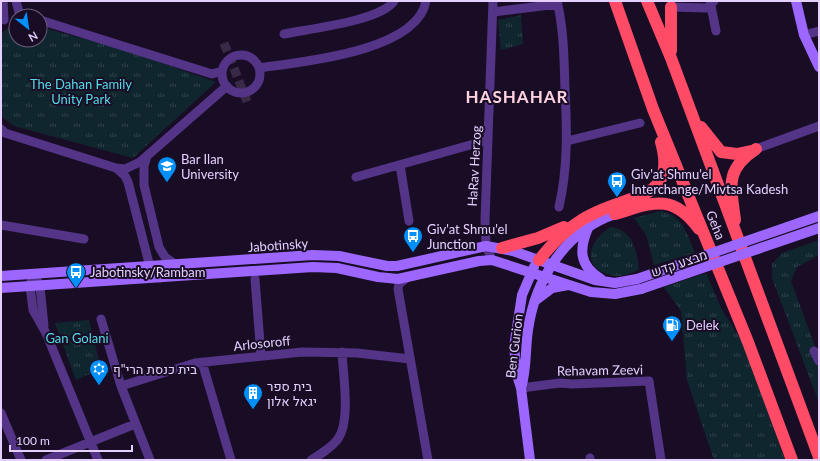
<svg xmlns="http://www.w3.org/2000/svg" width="820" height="461" font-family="Lato,Heebo,sans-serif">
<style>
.grass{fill:url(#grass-tufts)}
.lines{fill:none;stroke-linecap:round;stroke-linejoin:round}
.street-tunnel{stroke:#382a46;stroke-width:9;stroke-dasharray:9 4.5;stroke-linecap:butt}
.street{stroke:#533487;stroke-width:9}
.secondary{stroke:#9d67ff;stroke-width:10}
.highway{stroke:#ff4b66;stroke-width:12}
.secondary-bridge{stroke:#9d67ff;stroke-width:10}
.labels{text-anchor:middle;stroke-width:4;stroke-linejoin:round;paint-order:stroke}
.park-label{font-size:13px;fill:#53dce8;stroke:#190d25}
.poi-label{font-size:13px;fill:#e5d0ff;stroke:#190d25;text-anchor:start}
.street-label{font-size:13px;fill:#e5d0ff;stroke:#190d25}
.district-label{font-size:17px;font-weight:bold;letter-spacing:1px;fill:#ffd2e0;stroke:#190d25}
</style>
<defs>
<pattern id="grass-tufts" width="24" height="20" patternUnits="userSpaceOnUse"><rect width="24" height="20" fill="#0f262f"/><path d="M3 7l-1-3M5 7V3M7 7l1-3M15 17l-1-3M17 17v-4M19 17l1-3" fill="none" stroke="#32444e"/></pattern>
</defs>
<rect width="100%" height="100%" fill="#190d25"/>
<path class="grass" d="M521 15 523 44 501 50 498 20Z
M16 25V40H40V27L122 49 216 82 133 158 14 126 1 116V34L10 26Z
M661 211C683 216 687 234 695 253L654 265 646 235 634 218Z
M611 227C633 230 637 251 639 270 633 272 625 276 618 276 583 274 583 243 611 227Z
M819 240V255L797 267 791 281 819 357V403L772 278V264L782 253Z
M706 273 722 310 743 343 785 460H714L687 380 681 311 664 287Z
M89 320 101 369 76 380 55 323Z"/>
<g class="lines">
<path class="street-tunnel" d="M224 43 248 104"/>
<path class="street" d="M3 1 4 20
M16 1 20 16
M557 1C564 30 564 60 565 89 567 129 568 168 559 207
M711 6 716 31
M671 7 707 8 714 1
M493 12 558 4
M40 20 212 74 222 71
M284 34C308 29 381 21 394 1
M804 35 819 31
M222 74a19 19 0 1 1 38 0a19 19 0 1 1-38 0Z
M259 68C300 62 417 52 426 1
M1 129 5 133 116 168 125 169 140 162 227 86
M567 141 640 123
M756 149 819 126
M147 156 144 166V185L159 247 165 257 176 265
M400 165 409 221
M116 168 125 176 128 182 150 267 160 278
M356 177 488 140
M1 225 84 239
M492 260 486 246 485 220 493 1
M33 274 30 286 33 310 46 333 98 460
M408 277 399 284 398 289 428 460
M255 279 261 356
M37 280 40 286 44 326
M101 319 121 386 150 460
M814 351 819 361
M202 362 231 460
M121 386 195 363 302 352 357 353 410 359
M521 388 560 383 572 384 649 381 661 460
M1 413 21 460
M590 458V460
M46 460 135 424
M311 460C321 454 331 448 338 439 351 420 343 375 342 352"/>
<path class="secondary" d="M796 1 804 35 819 67
M589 226C579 248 578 265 601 279
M1 276 313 255 339 256 387 266H397L486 246 513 251 595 280 615 283 637 279
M1 288 313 267 337 268 378 277 398 279 479 261 492 260 591 292 615 294 641 289
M536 300 552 288 568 285
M521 388C527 369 525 350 528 330 535 280 565 231 615 214
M530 460 521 388 517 375 514 347 522 295 534 267"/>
<path class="highway" d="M615 1 653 109 748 342 792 460
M647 1 671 58 819 457
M671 51V7
M701 127 721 152 737 154 751 151
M615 214C652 203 672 192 699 229
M735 220C731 187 724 170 756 149
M502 248 538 238 564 227
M539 260C574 216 595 212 645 194 667 182 667 164 661 142"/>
<path class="secondary-bridge" d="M637 279 819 216
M641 289 819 228"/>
</g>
<defs>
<g id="university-pin" transform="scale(1)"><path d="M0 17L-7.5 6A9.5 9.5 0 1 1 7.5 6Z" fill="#008ffb" stroke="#190d25"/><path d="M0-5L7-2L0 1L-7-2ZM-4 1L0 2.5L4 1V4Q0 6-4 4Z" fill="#fff"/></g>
<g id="bus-pin" transform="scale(1)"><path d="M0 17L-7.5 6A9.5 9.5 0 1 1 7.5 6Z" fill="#008ffb" stroke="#190d25"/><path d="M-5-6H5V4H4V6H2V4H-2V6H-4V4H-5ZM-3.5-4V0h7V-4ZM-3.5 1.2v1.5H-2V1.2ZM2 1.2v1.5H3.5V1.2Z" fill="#fff"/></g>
<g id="fuel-pin" transform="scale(1)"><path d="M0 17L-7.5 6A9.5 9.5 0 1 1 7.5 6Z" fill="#008ffb" stroke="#190d25"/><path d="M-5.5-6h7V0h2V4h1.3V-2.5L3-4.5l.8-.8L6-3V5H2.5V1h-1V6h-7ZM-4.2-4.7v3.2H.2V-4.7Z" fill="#fff"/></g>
<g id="synagogue-pin" transform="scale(1)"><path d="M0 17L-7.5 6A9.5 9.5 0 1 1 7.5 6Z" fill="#008ffb" stroke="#190d25"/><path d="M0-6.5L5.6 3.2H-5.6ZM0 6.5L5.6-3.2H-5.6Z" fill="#fff"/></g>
<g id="building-pin" transform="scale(1)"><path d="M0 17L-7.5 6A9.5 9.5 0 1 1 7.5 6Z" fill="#008ffb" stroke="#190d25"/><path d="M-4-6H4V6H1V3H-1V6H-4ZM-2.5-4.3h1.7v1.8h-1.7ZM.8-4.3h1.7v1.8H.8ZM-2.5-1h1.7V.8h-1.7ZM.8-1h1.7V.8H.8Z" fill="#fff"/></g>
</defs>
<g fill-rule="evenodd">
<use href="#university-pin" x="167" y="166"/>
<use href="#bus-pin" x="617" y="181"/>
<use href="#bus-pin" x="413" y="236"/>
<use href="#bus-pin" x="76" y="272"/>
<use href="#fuel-pin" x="672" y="325"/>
<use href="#synagogue-pin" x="99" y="369"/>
<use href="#building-pin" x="253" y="393"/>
</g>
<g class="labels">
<g class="park-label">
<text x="81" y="89">The Dahan Family<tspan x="81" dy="15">Unity Park</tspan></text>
<text x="77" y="343">Gan Golani</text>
</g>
<g class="poi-label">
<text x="181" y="164">Bar Ilan<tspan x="181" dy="15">University</tspan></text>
<text x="631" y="179">Giv'at Shmu'el<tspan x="631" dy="15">Interchange/Mivtsa Kadesh</tspan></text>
<text x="427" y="234">Giv'at Shmu'el<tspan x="427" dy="15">Junction</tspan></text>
<text x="90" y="277">Jabotinsky/Rambam</text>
<text x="686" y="330">Delek</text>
<text x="113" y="374">בית כנסת הרי"ף</text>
<text x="267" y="391">בית ספר<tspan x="267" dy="15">יגאל אלון</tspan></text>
</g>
<g class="street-label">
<text transform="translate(474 166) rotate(-87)" y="5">HaRav Herzog</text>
<text transform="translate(716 225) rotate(68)" y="5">Geha</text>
<text transform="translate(278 245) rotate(-4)" y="5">Jabotinsky</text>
<text transform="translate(679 263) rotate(-19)" y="5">מבצע קדש</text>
<text transform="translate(262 343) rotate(-6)" y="5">Arlosoroff</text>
<text transform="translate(514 346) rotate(-83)" y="5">Ben Gurion</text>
<text transform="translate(600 370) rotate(-1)" y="5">Rehavam Zeevi</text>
</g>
<g class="district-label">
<text x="517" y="103">HASHAHAR</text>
</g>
</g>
<rect width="820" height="461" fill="none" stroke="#e5d0ff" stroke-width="4"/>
<g transform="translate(28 28) rotate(150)"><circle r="19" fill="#190d25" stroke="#6b5b7c"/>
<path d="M0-3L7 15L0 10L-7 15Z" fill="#008ffb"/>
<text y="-6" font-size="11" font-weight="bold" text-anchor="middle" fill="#e5d0ff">N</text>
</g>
<path d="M10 445v6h122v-6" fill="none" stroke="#e5d0ff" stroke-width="2"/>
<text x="16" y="445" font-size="12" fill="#e5d0ff" stroke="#190d25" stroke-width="3" paint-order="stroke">100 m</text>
</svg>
